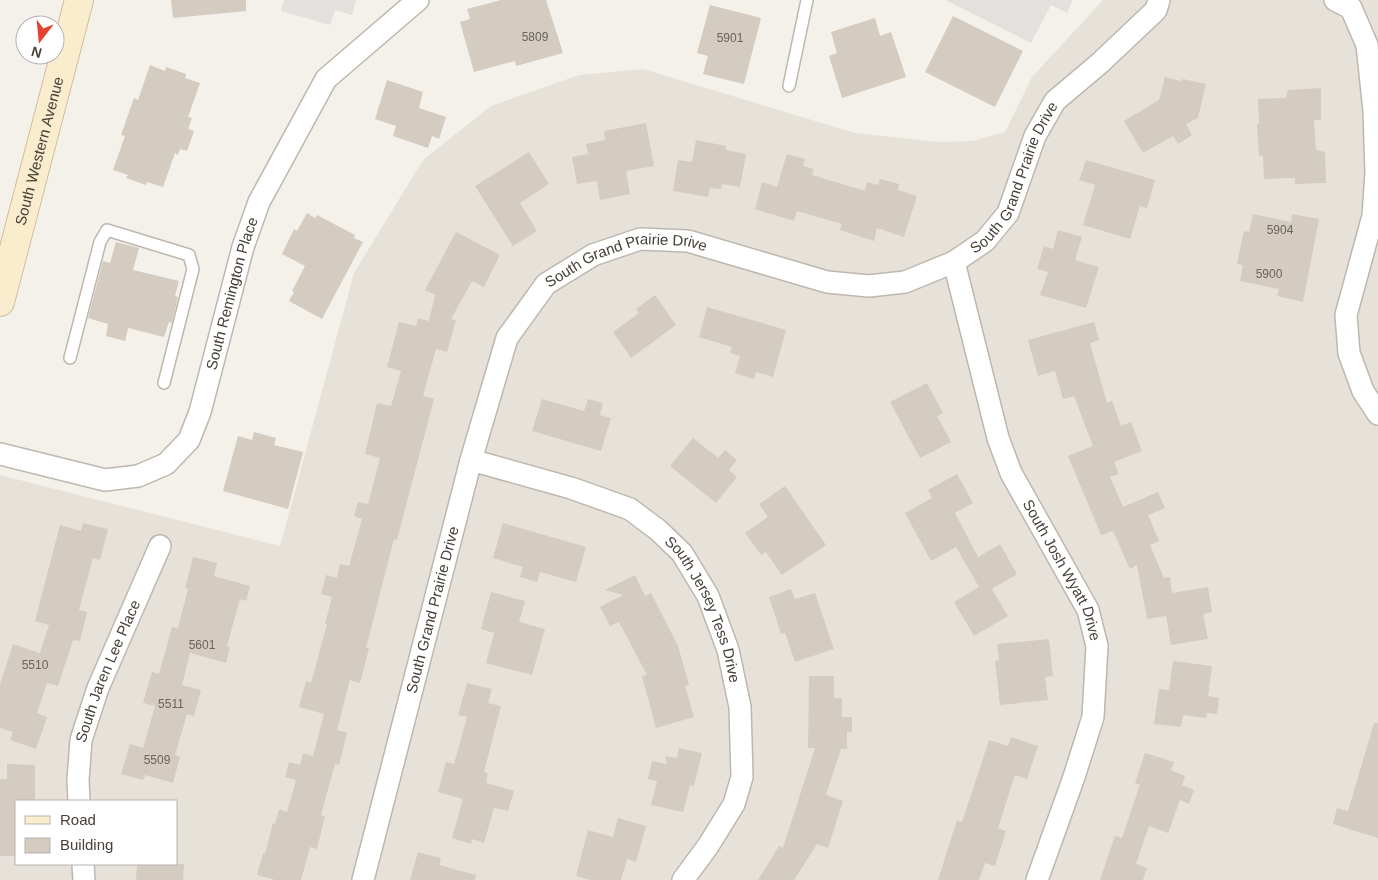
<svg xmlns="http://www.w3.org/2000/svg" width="1378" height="880" font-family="Helvetica,sans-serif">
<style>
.residential{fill:#e7e2d9;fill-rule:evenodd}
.parking{fill:#e3e1de}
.building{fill:#d4cbc1}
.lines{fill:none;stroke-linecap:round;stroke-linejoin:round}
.service-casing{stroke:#beb7ae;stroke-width:14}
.minor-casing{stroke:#beb7ae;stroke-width:24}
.secondary-casing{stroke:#cfbf9e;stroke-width:30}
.service{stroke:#fff;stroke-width:11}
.minor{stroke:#fff;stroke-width:21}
.secondary{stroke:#faedce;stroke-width:28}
.labels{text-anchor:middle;stroke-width:4;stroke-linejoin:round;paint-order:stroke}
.number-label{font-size:12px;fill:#6a645b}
.street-label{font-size:15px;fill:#474139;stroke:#fff}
</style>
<rect width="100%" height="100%" fill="#f4f0ea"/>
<path class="residential" d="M1103 0H1378V880H0V475L280 546 354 273 423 160 491 106 579 75 643 69 855 133 938 142 973 141 1005 132 1032 77ZM16 801H176V864H16Z"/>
<path class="parking" d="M284 0H356L352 15 335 10 330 25 281 11Z
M945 0H1073L1067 13 1051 5 1031 43Z"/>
<path class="building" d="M171 0H246V11L173 18Z
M501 0H546L563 53 516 66 515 61 474 72 460 22 470 19 467 9Z
M710 5 761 18 744 84 703 74 708 56 697 53Z
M953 16 1023 51 995 107 925 72Z
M875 18 880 36 891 32 906 77 842 98 829 56 837 53 831 32Z
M150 65 165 71 166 67 186 74 185 78 200 83 188 117 192 118 188 129 194 131 187 151 180 149 178 155 175 153 163 187 147 182 146 185 126 178 128 175 113 170 125 136 121 135 134 98 138 100Z
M1165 77 1180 81 1183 79 1206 84 1198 118 1186 124 1192 135 1178 144 1173 136 1143 153 1124 121 1159 100Z
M387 80 423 92 419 108 446 117 439 139 432 136 428 148 393 136 396 126 375 119Z
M1321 88V120H1314L1316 150 1325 152 1326 183 1295 184V178L1264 179 1263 156H1259L1257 124H1259L1258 99 1286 98 1288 90Z
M646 123 654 166 626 171 630 194 600 200 597 181 577 184 572 157 588 154 586 144 605 140 604 131Z
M696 140 726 146V150L746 154 740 187 722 184 721 189 710 188 708 197 673 191 678 160 692 162Z
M529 152 549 184 520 203 537 231 513 246 475 186Z
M787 154 805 159 803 166 814 169 812 175 865 191 867 182 878 185 880 179 899 184 898 190 917 196 904 237 877 228 874 241 840 230 842 224 797 211 794 221 755 209 762 182 777 187Z
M1086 160 1155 180 1147 208 1140 206 1130 239 1083 225 1095 185 1079 180Z
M307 213 315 218 317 215 355 235 354 238 363 242 322 319 289 301 294 292 292 291 305 266 282 254 294 229 297 231Z
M1253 214 1291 222 1292 214 1319 219 1303 302 1277 296 1279 289 1240 281 1243 265 1237 264 1244 231 1249 232Z
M1058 230 1082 237 1075 260 1099 267 1086 308 1040 295 1048 272 1037 269 1044 246 1053 249Z
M456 232 500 255 484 287 472 281 451 319 456 320 447 352 436 349 423 396 434 399 397 540 394 539 366 648H369L360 683 350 680 337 730 347 733 339 765 335 764 321 815 325 816 317 849 310 847 301 880H275L257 875 263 853 265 854 273 823 275 824 279 809 287 812 296 780 285 777 289 762 300 765 303 753 313 756 324 714 299 707 306 681 311 683 327 624H325L332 597 321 594 326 575 337 578 340 564 349 566 362 519 354 516 358 502 368 504 380 458 365 454 377 403 391 406 401 371 387 367 399 322 416 326 418 318 429 321 435 295 425 290Z
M116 242 139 248 133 270 179 281 175 296 178 297 172 323 169 322 164 337 128 328 125 341 106 336 108 324 88 318 103 261 110 263Z
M655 295 676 325 631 358 613 332 639 313 636 309Z
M707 307 786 330 773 377 756 372 754 379 735 373 740 356 730 353 732 347 699 337Z
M1094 322 1099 340 1090 343 1107 403 1112 401 1121 426 1131 422 1142 451 1114 462 1119 474 1110 477 1123 507 1158 492 1165 508 1148 515 1159 541 1150 545 1164 578 1170 577 1172 593 1208 587 1212 612 1203 614 1208 639 1171 645 1166 616 1147 619 1137 565 1130 569 1113 531 1101 535 1068 456 1093 446 1074 396 1063 399 1055 371 1038 376 1028 340Z
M927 383 943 413 937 416 951 442 920 458 890 402Z
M542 399 584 411 588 399 603 403 600 415 611 418 601 451 532 431Z
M254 432 276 438 274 445 303 452 288 509 223 491 238 436 252 440Z
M693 438 718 458 725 450 737 460 729 470 737 477 716 503 670 466Z
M957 474 973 503 955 513 978 557 1000 544 1017 574 992 589 1008 616 974 636 954 602 979 587 956 547 931 561 905 513 932 498 928 490Z
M785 486 826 545 782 575 766 552 761 555 745 533 768 517 759 504Z
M83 523 108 529 100 560 93 558 79 610 87 612 80 641 73 640 58 686 47 683 37 713 47 717 36 749 10 740 13 732 0 728V684L13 644 40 653 49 625 35 621 60 525 81 531Z
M503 523 586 547 576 582 540 572 537 582 520 577 523 567 493 558Z
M193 557 217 563 214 576 250 586 246 601 240 599 227 646 230 647 226 663 190 653 182 685 201 690 194 716 187 714 175 755 180 757 173 783 145 775 143 780 121 774 130 744 143 748 155 706 143 703 152 672 159 674 172 627 178 628 188 589 185 588Z
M635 575 645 596 651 593 678 646 689 685 685 686 694 717 656 728 642 676 647 675 619 622 610 626 600 607 623 595 605 590Z
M791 589 795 599 815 593 834 649 795 662 785 633 781 634 769 597Z
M491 592 525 601 519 622 545 629 532 675 486 663 494 633 481 629Z
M1049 639 1053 676 1045 677 1048 700 1000 705 995 661 999 660 997 644Z
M1173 661 1212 666 1208 696 1219 698 1217 714 1207 713 1206 718 1183 715 1181 727 1154 724 1159 689 1169 690Z
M809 676H834V698H842V717H852V732H847V749H841L826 795 843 801 828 848 817 844 794 880H758L779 846 783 848 815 748H808Z
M467 683 492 689 488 703 501 706 484 772 488 773 486 783 514 791 508 811 494 808 484 843 472 839 471 844 452 838 463 799 438 792 446 762 454 764 467 717 458 715Z
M1374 723H1378V838L1333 824 1337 808 1348 811Z
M1011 737 1038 746 1027 779 1015 775 998 828 1006 831 995 866 985 863 979 880H938L957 820 962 822 989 740 1008 746Z
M679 748 702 753 694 786 690 785 683 812 651 805 657 781 648 779 652 761 667 764 665 756 677 758Z
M1145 753 1174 762 1171 770 1185 776 1182 785 1194 790 1189 804 1180 800 1168 833 1149 826 1136 864 1147 868 1143 880H1100L1115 836 1122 838 1140 785 1135 783Z
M7 764 35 765V799L33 801H16V856H0V779H7Z
M618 818 646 826 636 862 627 859 621 880H590L576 876 588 830 613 837Z
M418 852 441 858 439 865 476 875 475 880H410Z
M137 864H184L183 880H136Z"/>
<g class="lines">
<g class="service-casing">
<path id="service" d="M789 86 807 0
M70 358 100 242 107 230 189 255 193 269 164 383"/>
</g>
<g class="minor-casing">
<g id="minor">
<path d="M1335 0 1351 8"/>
<path d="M1351 8 1367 45 1374 111 1376 173 1373 216 1346 315 1349 353 1363 391 1378 414"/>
<path id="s1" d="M954 262 998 438 1011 473 1088 610 1097 646 1093 717 1074 777 1037 880"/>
<path id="s2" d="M0 454 105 480 138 476 166 464 189 440 200 412 243 247 259 202 326 79 418 0"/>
<path id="s3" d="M471 460 571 488 630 509 658 530 682 553 708 596 728 650 740 707 742 777 734 804 708 846 683 880"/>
<path id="s4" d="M79 801 78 780 81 740 98 688 160 546"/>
<path d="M83 864 84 880"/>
<path id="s5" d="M363 880 471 460 507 338 546 284 593 255 640 239 688 241 827 282 869 286 905 282 954 262 985 241 1008 213 1035 136 1055 101 1100 63 1156 10 1159 0"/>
</g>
</g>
<g class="secondary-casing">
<g id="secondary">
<path id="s6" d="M0 302 79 0"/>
</g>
</g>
<use href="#service" class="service"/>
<use href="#minor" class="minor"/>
<use href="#secondary" class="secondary"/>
</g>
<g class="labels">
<g class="number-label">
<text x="535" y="41">5809</text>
<text x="730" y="42">5901</text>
<text x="1280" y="234">5904</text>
<text x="1269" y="278">5900</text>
<text x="202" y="649">5601</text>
<text x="35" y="669">5510</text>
<text x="171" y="708">5511</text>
<text x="157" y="764">5509</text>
</g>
<g class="street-label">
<text dy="5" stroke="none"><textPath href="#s6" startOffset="156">South Western Avenue</textPath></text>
<text dy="5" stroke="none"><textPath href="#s5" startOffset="1164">South Grand Prairie Drive</textPath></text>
<text dy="5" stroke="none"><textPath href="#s5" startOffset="714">South Grand Prairie Drive</textPath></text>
<text dy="5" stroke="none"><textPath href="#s2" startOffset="358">South Remington Place</textPath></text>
<text dy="5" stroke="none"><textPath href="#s1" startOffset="329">South Josh Wyatt Drive</textPath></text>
<text dy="5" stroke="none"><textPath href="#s5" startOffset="279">South Grand Prairie Drive</textPath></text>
<text dy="5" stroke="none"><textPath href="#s3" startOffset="295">South Jersey Tess Drive</textPath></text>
<text dy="5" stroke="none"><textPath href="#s4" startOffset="135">South Jaren Lee Place</textPath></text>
</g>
</g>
<rect x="15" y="800" width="162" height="65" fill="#ffffff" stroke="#b5b3b0"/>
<rect x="25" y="816" width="25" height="8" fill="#faedce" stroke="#b5b3b0"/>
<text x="60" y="825" font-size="15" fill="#474139">Road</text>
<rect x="25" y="838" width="25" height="15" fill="#d4cbc1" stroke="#b5b3b0"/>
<text x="60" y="850" font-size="15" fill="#474139">Building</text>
<g transform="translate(40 40) rotate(196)"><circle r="24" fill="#ffffff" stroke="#b5b3b0"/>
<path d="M0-4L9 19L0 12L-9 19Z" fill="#e6412f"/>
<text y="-8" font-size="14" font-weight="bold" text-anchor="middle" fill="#474139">N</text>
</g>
</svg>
